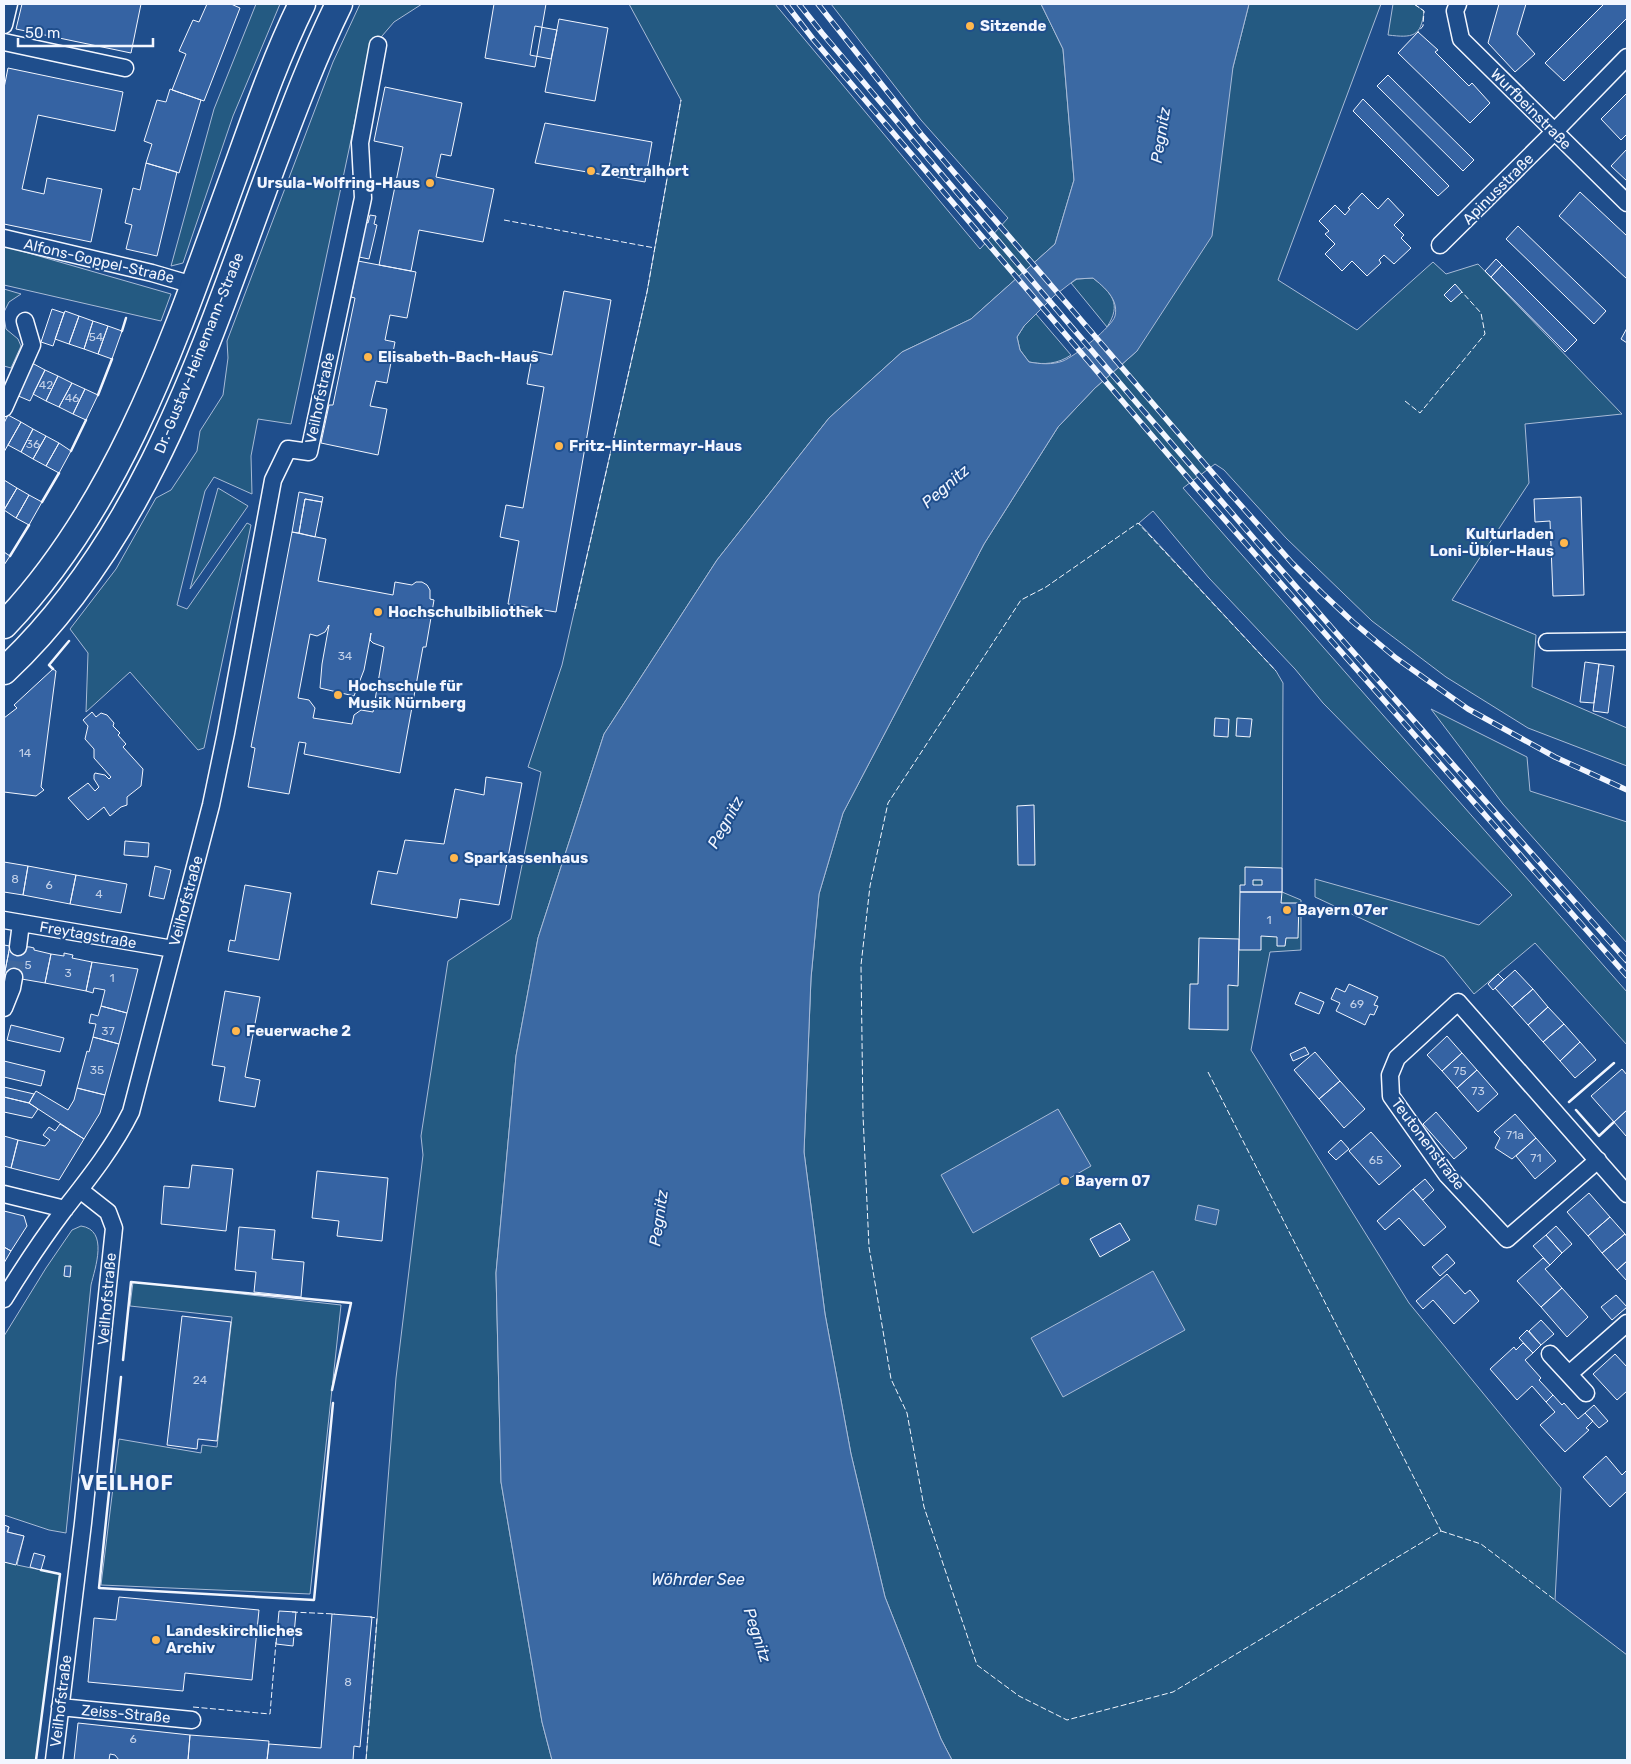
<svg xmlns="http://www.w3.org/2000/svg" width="1631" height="1764" font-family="Rubik,sans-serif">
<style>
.green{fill:#245a82;stroke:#a8bbd7}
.water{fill:#3b69a3;stroke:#a8bbd7;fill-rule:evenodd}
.building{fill:#3563a3;stroke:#f2f6ff;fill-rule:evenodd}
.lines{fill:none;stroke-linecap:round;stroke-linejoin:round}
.minor-tunnel{stroke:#3f679d;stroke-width:16;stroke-dasharray:16 8;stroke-linecap:butt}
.minor-casing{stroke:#f2f6ff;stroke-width:19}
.primary-casing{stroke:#f2f6ff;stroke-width:29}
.minor{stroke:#1f4e8c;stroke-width:16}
.primary{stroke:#1f4e8c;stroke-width:26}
.rail-casing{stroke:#f2f6ff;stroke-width:5.5}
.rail{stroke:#1f4e8c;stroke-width:4;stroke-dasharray:11;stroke-linecap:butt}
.fence{stroke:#f2f6ff;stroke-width:1;stroke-dasharray:6 2.5;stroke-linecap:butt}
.wall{stroke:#f2f6ff;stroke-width:2.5}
.poi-dot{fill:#ffb74d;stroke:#1f4e8c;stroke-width:2}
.labels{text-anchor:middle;stroke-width:4;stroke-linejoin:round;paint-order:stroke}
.number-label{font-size:12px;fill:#c3d1e8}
.poi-label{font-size:15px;font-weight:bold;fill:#f2f6ff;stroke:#1f4e8c;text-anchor:start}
.street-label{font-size:15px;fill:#f2f6ff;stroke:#1f4e8c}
.water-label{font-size:16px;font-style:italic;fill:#f2f6ff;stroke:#1f4e8c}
.district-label{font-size:20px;font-weight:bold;letter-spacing:1px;fill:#f2f6ff;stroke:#1f4e8c}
</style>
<rect width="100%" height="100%" fill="#1f4e8c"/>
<path class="green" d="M256 4H280L233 116 183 263 171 266 214 109Z
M360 4H422L394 22 370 50 291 424 258 419 251 456 252 494 214 477 205 491 177 605 187 609 247 523 251 525 204 748 198 750 130 672 86 712 88 653 70 629 116 569 156 498 171 490 197 451 200 431 223 395 228 358 227 341 333 62Z
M629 4H775L980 249 1008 218 921 120 831 4H1041L1063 49 1074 180 1055 244 971 319 902 352 829 418 717 560 604 734 538 938 516 1056 496 1273 501 1482 542 1722 552 1760H366L396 1378 423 1155 421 1136 448 961 511 919 541 772 528 767 562 665 647 292 681 100Z
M1249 4H1381L1278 280 1357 330 1433 262 1446 274 1478 264 1622 414 1525 424 1529 483 1452 600 1536 635 1532 687 1627 728V766L1528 728 1446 677 1372 621 1286 538 1224 470 1215 464 1183 488 1627 992V1045L1535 943 1474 994 1444 957 1315 897V879L1479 925 1512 895 1323 703 1295 669 1209 578 1153 511 1139 523 1276 671 1283 683 1282 892 1301 900V950L1270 952 1251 1050 1409 1303 1561 1488 1555 1600 1627 1655V1760H952L941 1739 885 1597 851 1454 825 1314 804 1152 811 978 819 894 843 813 984 544 1058 427 1095 388 1137 351 1233 67Z
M1393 4H1414L1424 11C1421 37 1413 38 1388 35Z
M4 246 171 294 161 321 4 285Z
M1093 278C1112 293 1122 304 1107 327L1071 283 1077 279Z
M4 289 21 294 9 302 4 312Z
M1036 314 1071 355C1058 364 1044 365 1029 362L1020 350 1017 337 1024 326Z
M4 317 6 329 18 339 21 346 11 368 4 366Z
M218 488 248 506 190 589Z
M1431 709 1527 757 1530 791 1627 822V943L1503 804Z
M81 1226C109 1230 95 1268 91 1285L66 1533 49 1530 4 1515V1336L46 1268 72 1230Z
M133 1282 341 1305 310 1594 101 1585 119 1439 201 1453 202 1445 217 1447 232 1317 130 1306Z
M4 1525 9 1527 8 1532 24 1536 17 1565 60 1574 36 1760H4Z"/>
<path class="water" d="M1041 4H1249L1233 67 1212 236 1137 351 1095 388 1058 427 984 544 843 813 819 894 811 978 804 1152 825 1314 851 1454 885 1597 941 1739 952 1760H552L542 1722 501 1482 496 1273 516 1056 538 938 604 734 717 560 829 418 902 352 971 319 1055 244 1074 180 1063 49ZM1093 278C1104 287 1119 299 1115 316 1112 327 1075 356 1063 361 1052 365 1040 364 1029 362L1020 350 1017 337 1024 326 1054 296 1076 279Z
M1058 1109 1091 1166 973 1233 941 1175Z
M1198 1205 1219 1210 1216 1225 1195 1220Z
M1153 1271 1185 1330 1063 1397 1031 1338Z"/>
<path class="building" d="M22 4H141L131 53 16 29Z
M207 4H231L240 8 204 101 172 90 186 54 179 51 193 20 199 22Z
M494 4H546L535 67 485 58Z
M1499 4H1526L1517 34 1535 54 1515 72 1488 43Z
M1604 4H1627V18L1564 81 1545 63Z
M559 19 608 28 595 101 545 92Z
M535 26 557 30 551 59 530 55Z
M1418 32 1438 50 1435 52 1469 86 1472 83 1490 103 1470 123 1398 53Z
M8 68 123 92 115 131 38 115 22 189 44 194 47 178 102 189 91 242 4 224V88Z
M1388 75 1474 160 1463 171 1377 86Z
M385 87 462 103 451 156 441 154 436 177 494 189 483 242 419 230 411 271 379 265 403 147 374 141Z
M170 89 201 100 179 173 146 163 152 144 144 141 157 100 166 102Z
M1627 93V134L1621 140 1601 119Z
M1363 99 1449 186 1438 196 1353 111Z
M545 123 652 142 645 182 535 163Z
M1627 149V181L1611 166Z
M146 163 177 172 157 256 126 249 132 225 125 223 133 188 140 190Z
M1580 192 1627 236V279L1559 216Z
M1362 193 1378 209 1388 198 1404 215 1394 225 1404 235 1401 238 1411 248 1394 264 1384 255 1379 260 1381 263 1367 276 1352 261 1342 271 1325 254 1335 244 1325 234 1329 231 1319 221 1335 205 1345 215 1350 209 1348 208Z
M370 215 376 216 374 224 377 225 369 259 359 257 366 222 368 223Z
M1518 226 1606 311 1594 324 1506 239Z
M1496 259 1502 265 1491 277 1485 271Z
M358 261 416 272 407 318 390 315 385 340 395 342 387 383 376 381 370 406 387 409 378 455 321 443 329 405H333L355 298 351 297Z
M1502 265 1577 340 1565 352 1491 277Z
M1455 284 1462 292 1451 302 1444 295Z
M564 291 611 300 556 612 508 604 519 541 500 537 506 505 523 508 544 387 527 384 533 351 552 355Z
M52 309 64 313 53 346 41 342Z
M65 311 79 316 69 344 55 339Z
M79 316 93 321 84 349 69 344Z
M93 321 108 326 98 354 84 349Z
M108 326 122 331 112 359 98 354Z
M1627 328V343L1621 339Z
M32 363 45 370 30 401 16 395Z
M45 370 58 376 46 401 33 394Z
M58 376 72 383 59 407 46 401Z
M72 383 85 389 73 414 59 407Z
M85 389 98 395 86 420 73 414Z
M8 415 21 422 4 452V423Z
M21 422 33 429 21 452 8 445Z
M33 429 46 436 33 459 21 452Z
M46 436 59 443 46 466 33 459Z
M59 443 71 451 59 473 46 466Z
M4 480 17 488 4 510Z
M17 488 29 495 16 518 4 510Z
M299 492 323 497 322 502 305 499 299 533 292 532Z
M29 495 42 502 29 525 16 518Z
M1581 497 1584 595 1553 596 1550 521 1535 522 1534 499Z
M305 499 322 502 315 537 299 533Z
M292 532 326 539 318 581 393 595 395 582 412 585 416 582H422L427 585 430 590V599L434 600 426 647H423L400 773 304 754 306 743 299 742 289 794 248 787 255 748 251 747ZM329 625 322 664 320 688 354 696 364 670 371 633 370 640 373 643 384 647 373 712 361 710 354 715 352 724 313 718 315 708 309 700 298 698 310 634 317 636 325 632Z
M4 552 10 556 4 565Z
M1585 662 1599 664 1594 703 1580 702Z
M1599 664 1614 666 1608 713 1593 711Z
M53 669 56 671 41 787 44 790 36 796 4 792V718L17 708 14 705Z
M92 712 96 717 101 713 107 715 114 723 113 726 120 733 118 735 126 744 123 747 143 769 141 786 127 797V805L121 807 110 816 104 807 88 820 68 798 88 783 95 791 99 787 94 779V775L95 773 105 775 109 779 111 777 94 758V749L85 739 88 726 83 720Z
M1215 718 1229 719 1228 737 1214 736Z
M1237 718 1252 719 1250 737 1236 736Z
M486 777 522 783 499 905 460 899 457 918 371 904 378 871 397 874 405 840 444 844 455 789 484 795Z
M1034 805 1035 865H1018L1017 806Z
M125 841 149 843 148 857 124 855Z
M4 862 28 866 23 895 4 892Z
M28 866 76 875 70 904 23 895Z
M155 866 171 870 164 899 149 896Z
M1245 867 1282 868V892H1240V885H1245Z
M76 875 127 884 121 913 70 904Z
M1253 880H1262V885H1253Z
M245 885 291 893 279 960 228 951 230 940 235 941Z
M1240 892H1282L1281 903H1299L1298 938H1286L1285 946H1277V937L1261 936V950H1239Z
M1199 938 1239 939 1238 986 1228 985V1030L1189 1029 1190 984H1198Z
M4 945 10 946 4 976Z
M10 946 30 947 34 948V950L51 954 45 983 4 976Z
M64 953 73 955 72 958 92 962 86 991 45 983 51 954 64 956Z
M92 962 138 969 127 1013 101 1006 105 990 94 988 93 993 86 991Z
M1515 970 1533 989 1512 1007 1495 988Z
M1498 974 1504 980 1493 990 1488 984Z
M1349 984 1378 997 1374 1005 1378 1006 1374 1015 1370 1014 1365 1025 1336 1011 1340 1003 1331 999 1336 988 1345 992Z
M1533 989 1548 1007 1528 1025 1512 1007Z
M225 991 260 997 245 1077 260 1080 255 1107 219 1101 225 1067 212 1065Z
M1300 992 1324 1002 1319 1014 1295 1004Z
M101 1006 127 1013 119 1044 93 1037 96 1024 89 1023 91 1014 98 1016Z
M1548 1007 1564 1024 1543 1042 1528 1025Z
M1564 1024 1580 1042 1560 1061 1543 1042Z
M11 1025 64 1038 60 1052 7 1040Z
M1447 1036 1462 1053 1442 1071 1427 1055Z
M93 1037 119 1044 105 1095 77 1088 87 1051 89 1052Z
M1580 1042 1596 1060 1575 1078 1560 1061Z
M1305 1047 1309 1054 1293 1061 1290 1054Z
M1315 1052 1340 1081 1319 1099 1294 1070Z
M1462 1053 1477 1070 1457 1088 1442 1071Z
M4 1061 45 1071 41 1086 4 1077Z
M1622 1069 1627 1075V1110L1614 1122 1591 1096Z
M1477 1070 1498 1094 1478 1112 1457 1088Z
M1340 1081 1365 1109 1344 1128 1319 1099Z
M4 1087 34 1094 29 1103 4 1097Z
M77 1088 105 1095 100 1113 84 1139 29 1103 36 1091 68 1110 74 1100Z
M4 1097 29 1103 38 1109 32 1118 4 1112Z
M1627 1110V1135L1626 1136 1614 1122Z
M1436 1112 1467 1148 1454 1159 1423 1124Z
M1515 1114 1536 1138 1512 1159 1495 1148 1500 1138 1494 1132Z
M60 1124 84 1139 59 1180 11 1168 18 1140 45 1146 50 1140 43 1135 49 1127 55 1131Z
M1371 1132 1401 1166 1379 1185 1349 1151Z
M4 1136 18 1140 11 1168 4 1166Z
M1536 1138 1556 1161 1535 1179 1516 1156Z
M1341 1140 1349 1149 1336 1160 1328 1152Z
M192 1165 233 1169 226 1231 161 1224 164 1186 189 1188Z
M317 1171 388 1178 382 1241 337 1236 339 1221 312 1218Z
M1425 1179 1434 1190 1423 1200 1413 1189Z
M1413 1189 1446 1227 1424 1246 1399 1218 1385 1230 1377 1221Z
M1589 1193 1610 1217 1588 1236 1567 1212Z
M4 1211 24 1216 27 1226 11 1251 4 1247Z
M1610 1217 1625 1234 1602 1253 1588 1236Z
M1120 1223 1130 1240 1100 1257 1090 1239Z
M1556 1226 1572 1244 1562 1253 1546 1235Z
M239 1227 275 1230 272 1259 304 1262 301 1297 254 1292 256 1272 235 1270Z
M1625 1234 1627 1237V1261L1617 1270 1602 1253Z
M1546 1235 1562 1253 1550 1265 1533 1246Z
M4 1247 11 1251 4 1263Z
M1447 1254 1455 1263 1440 1276 1432 1267Z
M1543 1258 1550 1265 1545 1269 1562 1288 1541 1307 1517 1281Z
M1627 1261V1281L1617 1270Z
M65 1266H71L70 1277 64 1276Z
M1447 1274 1465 1294 1470 1290 1479 1301 1454 1324 1433 1300 1423 1309 1416 1301Z
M1562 1288 1588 1317 1567 1337 1541 1307Z
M1616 1295 1627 1307 1612 1320 1601 1307Z
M182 1316 231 1322 217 1441 198 1439 197 1449 167 1445Z
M1541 1320 1554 1334 1541 1345 1529 1331Z
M1527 1330 1541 1345 1533 1353 1519 1338Z
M1523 1343 1533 1353 1525 1360 1541 1378 1539 1380 1553 1395 1546 1402 1532 1386 1517 1400 1490 1369 1514 1347 1516 1350Z
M1615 1354 1627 1367V1391L1617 1400 1593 1374Z
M1553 1395 1562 1405 1564 1403 1578 1419 1585 1413 1593 1421 1586 1428 1589 1430 1565 1452 1540 1425 1555 1412 1546 1402Z
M1594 1405 1608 1421 1599 1428 1585 1413Z
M1606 1456 1622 1475 1627 1470V1491L1610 1507 1583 1477Z
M4 1525 9 1527 7 1532 24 1536 16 1565 4 1562Z
M34 1553 45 1556 41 1570 30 1567Z
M119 1597 259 1610 252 1680 185 1673 183 1691 88 1682 94 1618 116 1620Z
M279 1611 296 1612 293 1646 276 1644Z
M332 1614 372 1617 360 1747 354 1746 353 1760H267L269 1744 321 1748Z
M78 1723 190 1735 188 1760H119L115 1755 110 1754 109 1760H74Z
M190 1735 269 1741 267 1760H188Z"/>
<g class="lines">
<path class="minor-tunnel" d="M14 977 18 947"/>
<g class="minor-casing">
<path id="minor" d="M1458 4 1455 11 1461 39 1627 203
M4 25 9 4
M4 42 125 68
M4 238 152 273 193 285
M1440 245 1554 132 1627 57
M4 408 32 345 25 321
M1547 642 1627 641
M4 920 173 949
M18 947 21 923
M4 1008 12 988 14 977
M1598 1160 1507 1239 1447 1175 1391 1096 1390 1075 1397 1058 1458 1002 1627 1194
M4 1194 65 1209
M4 1299C23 1268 43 1238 64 1210 89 1178 113 1148 131 1112L211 805 226 733 273 480 288 449 309 452 363 198 360 143 378 45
M1550 1354 1586 1393
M1569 1374 1627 1323
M60 1707 192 1720
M54 1760 83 1523 114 1228 108 1212 80 1190"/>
</g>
<g class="primary-casing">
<path id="primary" d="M4 625C125 499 180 322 239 162 258 109 277 55 302 4
M4 671C148 536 207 341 274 161 294 108 314 55 339 4"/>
</g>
<use href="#minor" class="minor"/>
<use href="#primary" class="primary"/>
<g class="rail-casing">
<path id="rail" d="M786 4 813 39 1195 486 1627 976
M799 4 822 33C991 233 1160 432 1332 628 1430 740 1529 850 1627 961
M818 4 921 134 1229 492 1292 563 1322 593 1353 622 1396 658 1468 709 1555 757 1627 790"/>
</g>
<use href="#rail" class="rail"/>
<path class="fence" d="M1414 4 1424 11 1423 26 1417 33
M504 220 655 248
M1405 401 1420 413 1485 334 1481 313 1462 292
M575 609 647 292 681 100
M1208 1072 1441 1531 1173 1692 1067 1720 1019 1696 977 1665 924 1507 907 1413 891 1379 869 1247 863 1115 861 965 870 886 888 803 1021 600 1046 587 1138 523 1276 671
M1441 1531 1481 1544 1555 1600
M292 1612 335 1614
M193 1707 270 1714 276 1642
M366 1760 377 1618 370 1617"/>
<path class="wall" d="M122 331 126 318
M98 395 112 359
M71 451 86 420
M42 502 59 473
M10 556 29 525
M53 669 49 665 69 641
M1569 1102 1614 1063
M1576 1110 1599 1136 1614 1122
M123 1360 131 1282 351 1303 332 1390
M121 1377 99 1588 314 1600 333 1403
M36 1760 60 1574 41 1570"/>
</g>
<g class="poi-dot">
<circle cx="970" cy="26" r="5"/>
<circle cx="591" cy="171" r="5"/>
<circle cx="430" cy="183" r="5"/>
<circle cx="368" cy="357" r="5"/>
<circle cx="559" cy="446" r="5"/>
<circle cx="1564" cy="543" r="5"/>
<circle cx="378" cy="612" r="5"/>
<circle cx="338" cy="695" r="5"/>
<circle cx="454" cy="858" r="5"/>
<circle cx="1287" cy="910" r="5"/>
<circle cx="236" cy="1031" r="5"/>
<circle cx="1065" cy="1181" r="5"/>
<circle cx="156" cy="1640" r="5"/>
</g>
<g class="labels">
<g class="number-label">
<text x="96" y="341">54</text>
<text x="46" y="389">42</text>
<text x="72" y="402">46</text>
<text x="33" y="448">36</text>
<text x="345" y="660">34</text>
<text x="25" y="757">14</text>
<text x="15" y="883">8</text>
<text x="49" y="889">6</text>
<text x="99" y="898">4</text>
<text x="1269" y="924">1</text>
<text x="28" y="969">5</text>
<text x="68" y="977">3</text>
<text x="112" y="982">1</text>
<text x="1357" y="1008">69</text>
<text x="108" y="1035">37</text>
<text x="97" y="1074">35</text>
<text x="1460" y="1075">75</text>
<text x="1478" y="1095">73</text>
<text x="1515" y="1139">71a</text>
<text x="1536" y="1162">71</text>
<text x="1376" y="1164">65</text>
<text x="200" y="1384">24</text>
<text x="348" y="1686">8</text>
<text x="133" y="1743">6</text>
</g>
<g class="poi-label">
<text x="980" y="31">Sitzende</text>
<text x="601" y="176">Zentralhort</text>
<text x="420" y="188" text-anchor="end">Ursula-Wolfring-Haus</text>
<text x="378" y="362">Elisabeth-Bach-Haus</text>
<text x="569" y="451">Fritz-Hintermayr-Haus</text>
<text x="1554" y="539" text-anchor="end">Kulturladen<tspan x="1554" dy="17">Loni-Übler-Haus</tspan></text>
<text x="388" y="617">Hochschulbibliothek</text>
<text x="348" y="691">Hochschule für<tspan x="348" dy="17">Musik Nürnberg</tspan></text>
<text x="464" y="863">Sparkassenhaus</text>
<text x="1297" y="915">Bayern 07er</text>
<text x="246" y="1036">Feuerwache 2</text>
<text x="1075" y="1186">Bayern 07</text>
<text x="166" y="1636">Landeskirchliches<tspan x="166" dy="17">Archiv</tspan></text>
</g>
<g class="street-label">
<text transform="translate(1531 109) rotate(45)" y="5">Wurfbeinstraße</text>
<text transform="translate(1498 189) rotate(-45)" y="5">Apinusstraße</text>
<text transform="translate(99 261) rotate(13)" y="5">Alfons-Goppel-Straße</text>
<text transform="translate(199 353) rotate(-68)" y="5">Dr.-Gustav-Heinemann-Straße</text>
<text transform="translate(320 398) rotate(-78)" y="5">Veilhofstraße</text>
<text transform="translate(186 901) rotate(-75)" y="5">Veilhofstraße</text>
<text transform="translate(88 935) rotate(10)" y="5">Freytagstraße</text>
<text transform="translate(1428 1144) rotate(53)" y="5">Teutonenstraße</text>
<text transform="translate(107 1299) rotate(-85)" y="5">Veilhofstraße</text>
<text transform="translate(61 1701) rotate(-83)" y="5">Veilhofstraße</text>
<text transform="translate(126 1714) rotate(5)" y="5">Zeiss-Straße</text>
</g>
<g class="water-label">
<text transform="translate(1160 135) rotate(-81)" y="6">Pegnitz</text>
<text transform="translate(945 486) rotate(-41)" y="6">Pegnitz</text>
<text transform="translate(725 822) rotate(-61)" y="6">Pegnitz</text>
<text transform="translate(658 1218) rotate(-82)" y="6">Pegnitz</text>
<text x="698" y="1585">Wöhrder See</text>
<text transform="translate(758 1635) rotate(72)" y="6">Pegnitz</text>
</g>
<g class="district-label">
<text x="127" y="1490">VEILHOF</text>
</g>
</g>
<rect width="1631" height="1764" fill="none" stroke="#f2f6ff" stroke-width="10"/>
<path d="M18 38v8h135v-8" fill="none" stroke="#f2f6ff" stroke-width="2.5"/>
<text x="25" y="38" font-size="15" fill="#f2f6ff" stroke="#1f4e8c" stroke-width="4" paint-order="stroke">50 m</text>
</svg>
